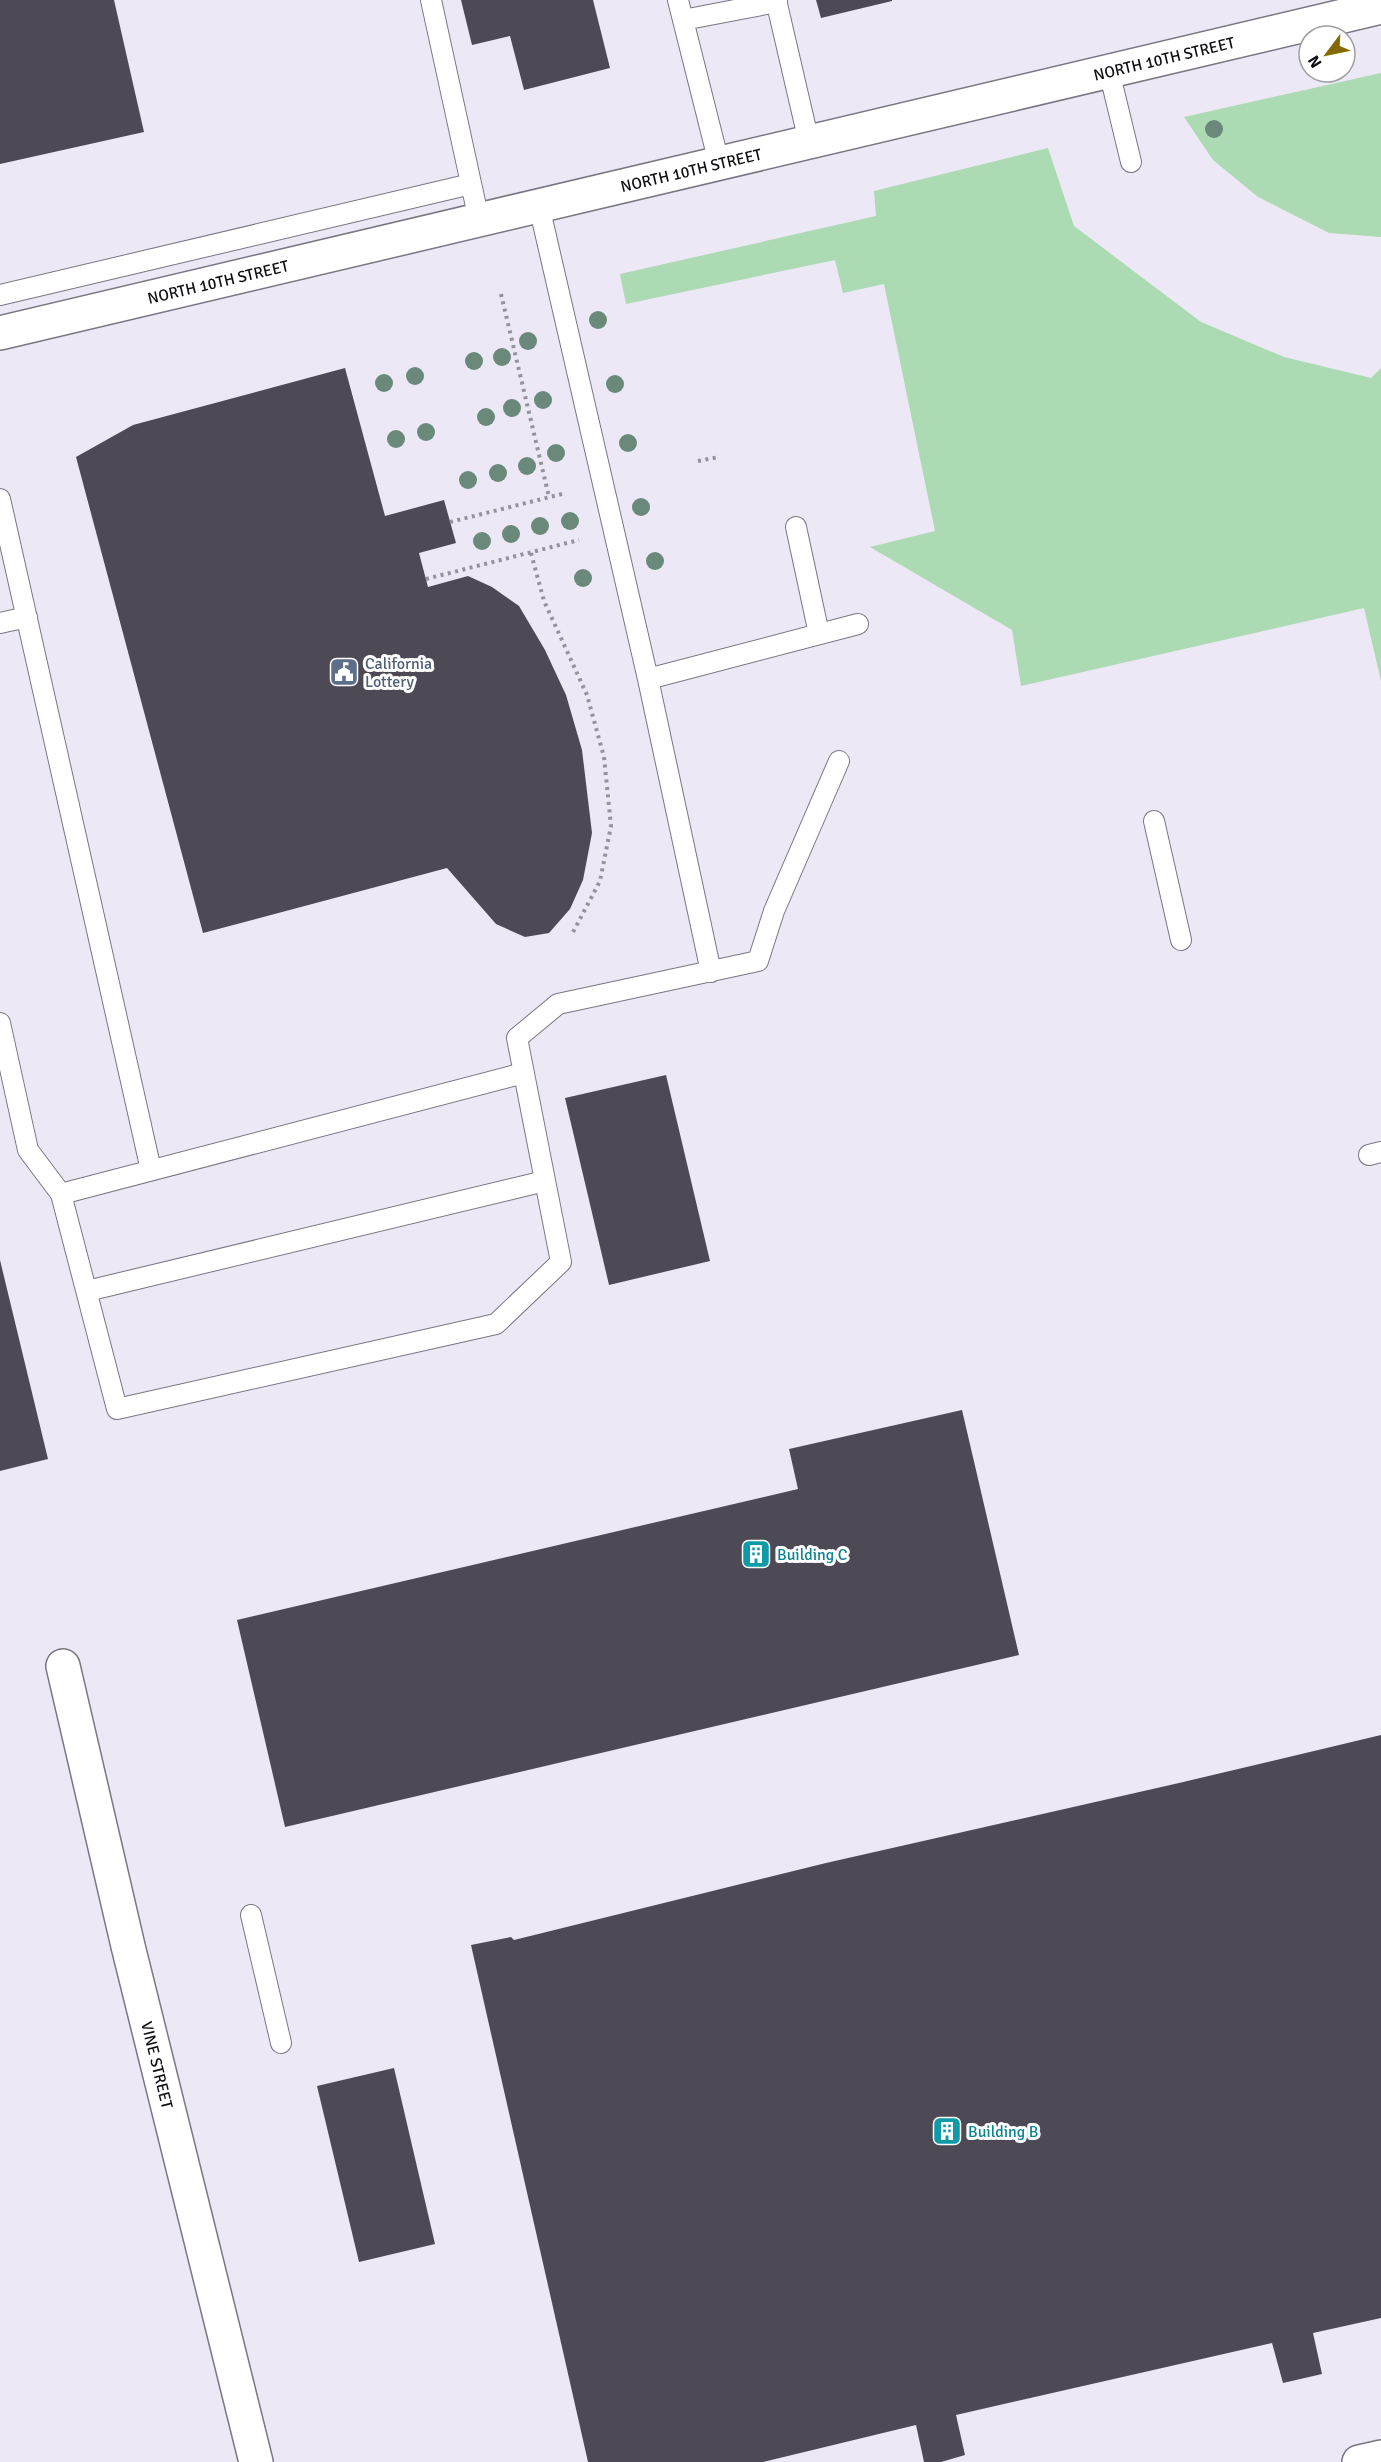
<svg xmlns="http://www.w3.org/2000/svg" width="1381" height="2462" font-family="Signika,sans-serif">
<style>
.green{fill:#acdab3}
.building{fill:#4d4a55}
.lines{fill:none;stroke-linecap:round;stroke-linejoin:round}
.service-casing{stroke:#7a7682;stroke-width:22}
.minor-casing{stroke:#7a7682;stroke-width:36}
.path{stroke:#95929c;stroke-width:4;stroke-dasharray:3 4.5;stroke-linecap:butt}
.service{stroke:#fff;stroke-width:20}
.minor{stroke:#fff;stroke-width:33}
.tree{fill:#6a897a}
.labels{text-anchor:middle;stroke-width:6;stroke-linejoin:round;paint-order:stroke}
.street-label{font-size:16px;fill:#100e13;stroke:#fff}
.service-label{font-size:16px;fill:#4e5e75;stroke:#fff;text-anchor:start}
.culture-label{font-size:16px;fill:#0d838f;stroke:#fff;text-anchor:start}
</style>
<rect width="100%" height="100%" fill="#ece8f5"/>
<path class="green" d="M1381 73V237L1329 233 1258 197 1213 160 1184 117Z
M1048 148 1074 226 1201 322 1284 357 1371 378 1381 368V681L1364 608 1021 686 1012 630 870 547 935 531 884 284 843 293 835 260 626 304 620 274 876 216 874 191Z"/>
<path class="building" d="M0 0H114L144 132 0 164Z
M461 0H593L610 68 524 90 510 36 472 45Z
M816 0H892V1L821 18Z
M345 368 385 516 444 500 456 543 419 553 428 587 468 576 492 587 519 606 545 650 566 695 582 750 592 833 583 880 570 909 549 933 525 937 496 924 447 868 203 933 76 457 133 425Z
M666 1075 710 1261 609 1285 565 1098Z
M0 1260 48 1459 0 1471Z
M962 1410 1019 1655 285 1827 237 1620 798 1489 789 1449Z
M1381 1735V2318L1313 2333 1322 2374 1283 2383 1272 2343 956 2415 965 2455 941 2462H924L916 2425 763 2462H588L471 1945 511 1937 514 1940 826 1863 1179 1783Z
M394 2068 435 2244 359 2262 317 2086Z"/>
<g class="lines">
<g class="service-casing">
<path id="service" d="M431 0 479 220
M678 0 719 163
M776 0 809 142
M683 20 777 2
M1109 71 1131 162
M539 206 648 679 711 972
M0 295 471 184
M0 499 151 1170
M796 527 819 634
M0 623 27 617
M648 679 858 624
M1154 821 1181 940
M0 1023 28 1150 61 1194 117 1409 496 1324 561 1262 517 1038 558 1004 758 961 774 911 839 761
M1369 1155 1381 1152
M61 1194 524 1073
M87 1291 545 1181
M251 1915 281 2043"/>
</g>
<g class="minor-casing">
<g id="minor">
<path id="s1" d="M0 333 1381 7"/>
<path id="s2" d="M63 1666 128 1946 256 2462"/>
<path d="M1359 2462 1381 2457"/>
</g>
</g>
<path class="path" d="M501 294 549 497
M698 461 719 457
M450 522 562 494
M531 553 544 601 587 695 604 757 611 826 600 881 571 936
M426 579 579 540"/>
<use href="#service" class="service"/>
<use href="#minor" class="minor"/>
</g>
<g class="tree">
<circle cx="1214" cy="129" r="9"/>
<circle cx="598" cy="320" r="9"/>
<circle cx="528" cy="341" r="9"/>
<circle cx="502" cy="357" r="9"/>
<circle cx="474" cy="361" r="9"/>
<circle cx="415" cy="376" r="9"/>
<circle cx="384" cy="383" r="9"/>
<circle cx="615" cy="384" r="9"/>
<circle cx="543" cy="400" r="9"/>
<circle cx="512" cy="408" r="9"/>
<circle cx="486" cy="417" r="9"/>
<circle cx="426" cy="432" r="9"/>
<circle cx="396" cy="439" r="9"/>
<circle cx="628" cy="443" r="9"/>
<circle cx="556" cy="453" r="9"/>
<circle cx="527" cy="466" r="9"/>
<circle cx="498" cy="473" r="9"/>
<circle cx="468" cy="480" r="9"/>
<circle cx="641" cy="507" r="9"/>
<circle cx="570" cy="521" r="9"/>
<circle cx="540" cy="526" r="9"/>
<circle cx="511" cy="534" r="9"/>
<circle cx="482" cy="541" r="9"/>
<circle cx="655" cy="561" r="9"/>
<circle cx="583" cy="578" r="9"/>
</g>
<defs>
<g id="civic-square" transform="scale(1.5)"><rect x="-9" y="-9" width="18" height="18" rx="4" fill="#5c6f8a" stroke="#fff"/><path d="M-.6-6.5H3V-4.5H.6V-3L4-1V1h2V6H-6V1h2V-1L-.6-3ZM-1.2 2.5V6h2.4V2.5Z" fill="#fff"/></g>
<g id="building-square" transform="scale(1.5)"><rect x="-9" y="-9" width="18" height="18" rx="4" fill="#0f9aa8" stroke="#fff"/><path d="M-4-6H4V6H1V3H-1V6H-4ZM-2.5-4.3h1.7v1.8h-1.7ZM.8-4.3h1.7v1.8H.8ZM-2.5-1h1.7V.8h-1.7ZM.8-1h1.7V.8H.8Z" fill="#fff"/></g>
</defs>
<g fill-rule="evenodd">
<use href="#civic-square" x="344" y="672"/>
<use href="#building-square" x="756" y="1554"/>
<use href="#building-square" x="947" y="2131"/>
</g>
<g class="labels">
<g class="street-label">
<text dy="6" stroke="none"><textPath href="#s1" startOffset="1196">NORTH 10TH STREET</textPath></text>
<text dy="6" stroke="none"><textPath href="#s1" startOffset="710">NORTH 10TH STREET</textPath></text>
<text dy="6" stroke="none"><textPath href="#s1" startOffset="224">NORTH 10TH STREET</textPath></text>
<text dy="6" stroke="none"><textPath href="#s2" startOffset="410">VINE STREET</textPath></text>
</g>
<g class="service-label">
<text x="365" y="669">California<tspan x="365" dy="18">Lottery</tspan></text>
</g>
<g class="culture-label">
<text x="777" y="1560">Building C</text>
<text x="968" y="2137">Building B</text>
</g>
</g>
<g transform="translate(1327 54) rotate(238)"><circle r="28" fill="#ffffff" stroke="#9f9fa1" stroke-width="1.5"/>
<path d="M0-4.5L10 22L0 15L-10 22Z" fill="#846903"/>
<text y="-9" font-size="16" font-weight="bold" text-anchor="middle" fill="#100e13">N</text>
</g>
</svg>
